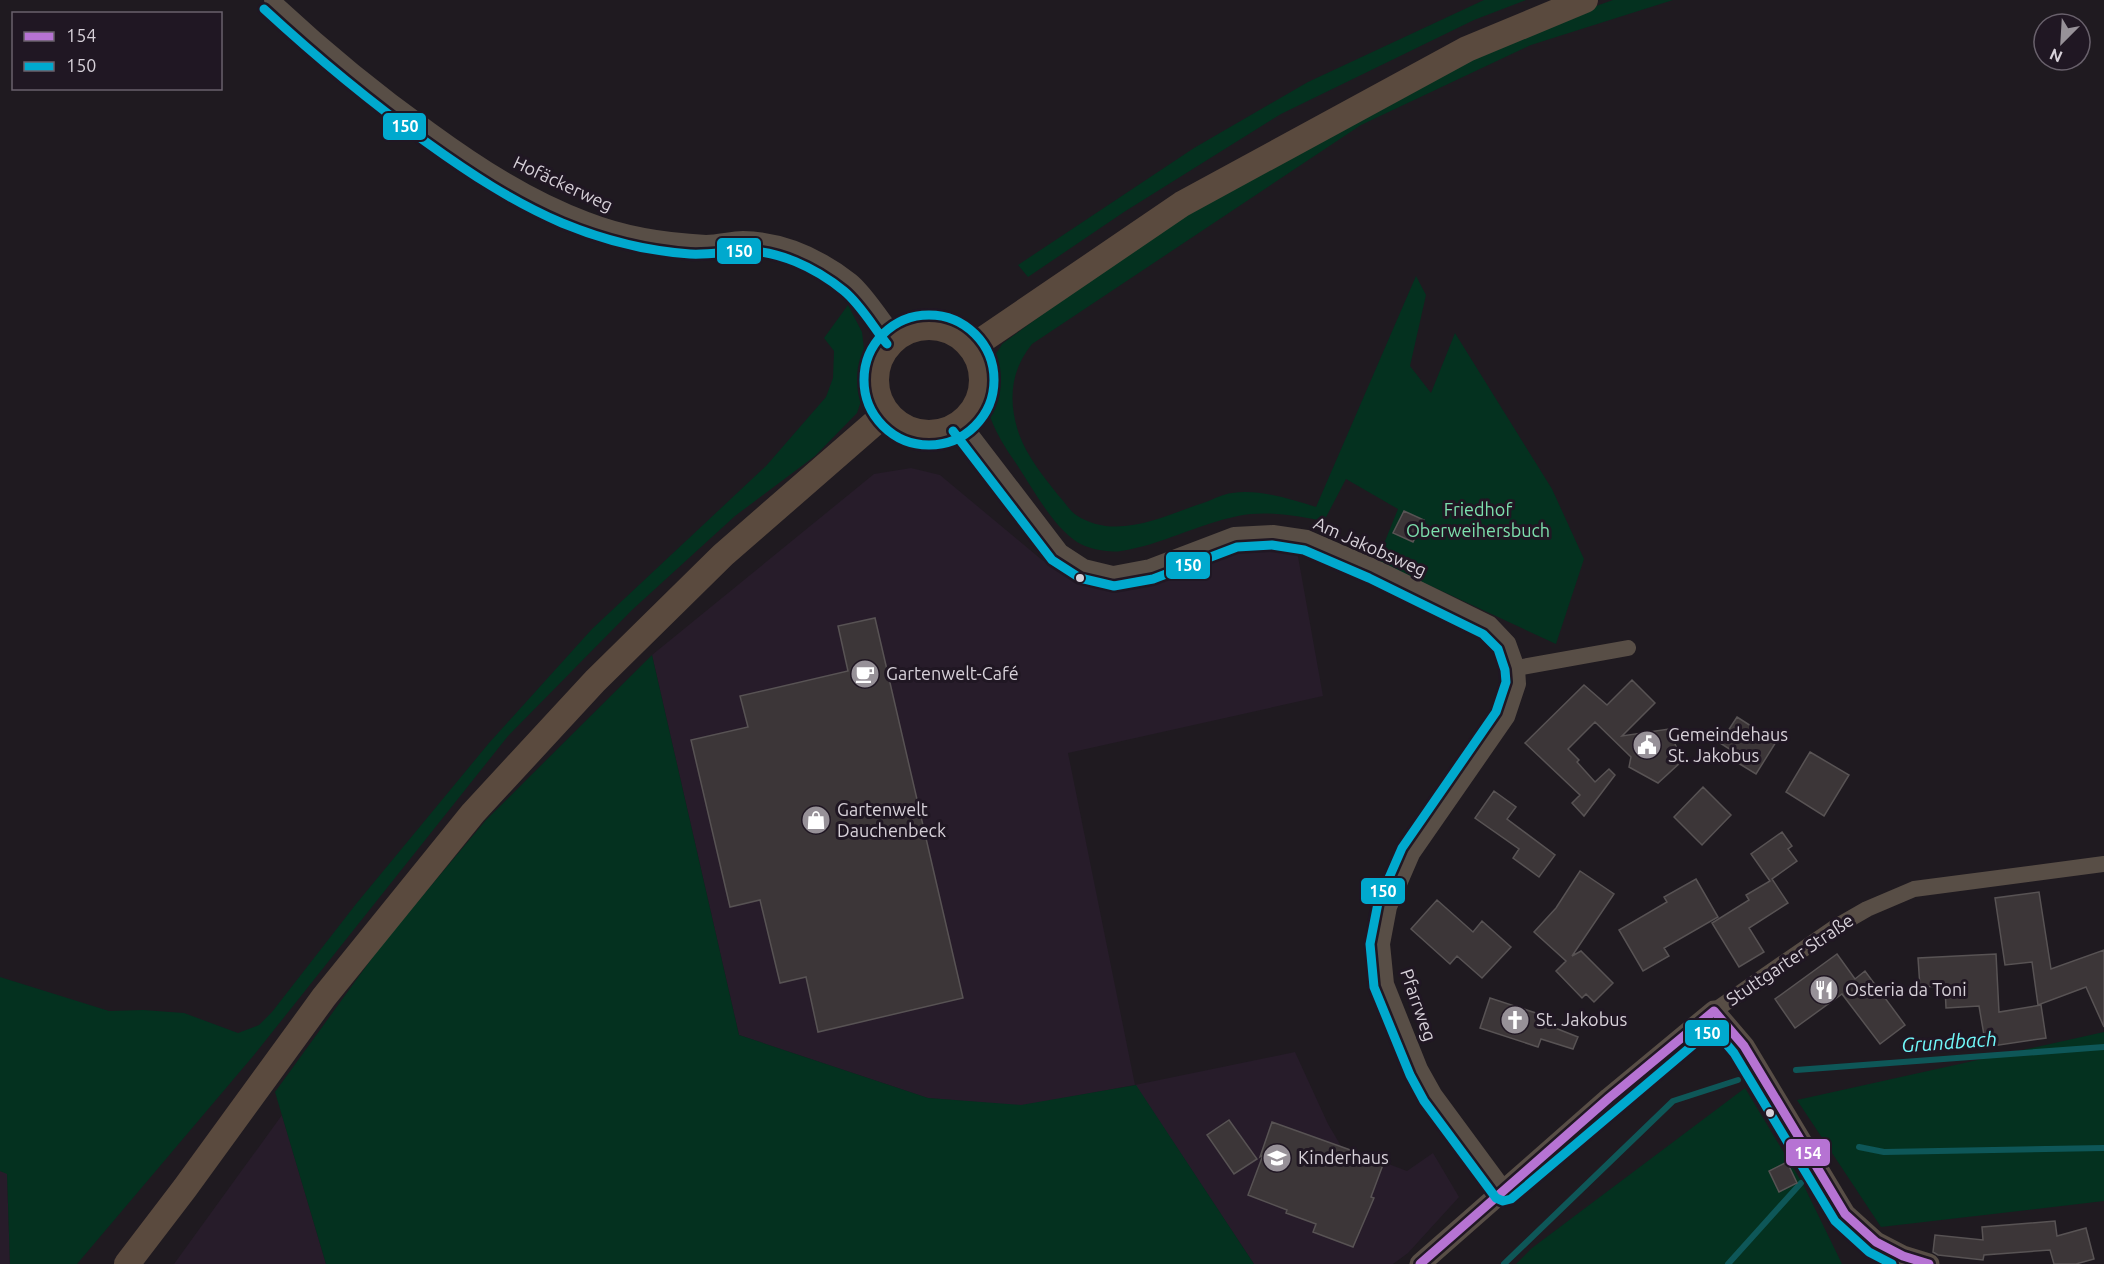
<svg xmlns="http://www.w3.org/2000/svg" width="2104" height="1264" font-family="Ubuntu,sans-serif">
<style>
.built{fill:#271c2a}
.green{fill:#04311f}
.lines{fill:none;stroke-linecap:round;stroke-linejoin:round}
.stream{stroke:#0e5758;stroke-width:6}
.building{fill:#3c3638;stroke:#585354;stroke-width:1.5}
.minor{stroke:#584e46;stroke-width:16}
.tertiary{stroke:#584e46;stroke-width:21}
.primary{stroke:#5a4a3e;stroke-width:26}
.bus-1-casing{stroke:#201723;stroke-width:14}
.bus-2-casing{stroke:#201723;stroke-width:14}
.bus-1{stroke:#b673d3;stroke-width:9}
.bus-2{stroke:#00a9ce;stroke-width:9}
.bus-dot{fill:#d7d1d9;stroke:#201723;stroke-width:2}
.labels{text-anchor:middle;stroke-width:6;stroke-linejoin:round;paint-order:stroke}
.street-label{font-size:18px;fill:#d7d1d9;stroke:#201723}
.park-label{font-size:18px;fill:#7de0ad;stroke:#201723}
.poi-label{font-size:18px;fill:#d7d1d9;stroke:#201723;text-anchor:start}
.water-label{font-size:20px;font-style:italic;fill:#70f8fa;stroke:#201723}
.line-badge{stroke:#201723;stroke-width:2}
.badge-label{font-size:16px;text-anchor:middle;font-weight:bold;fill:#fff}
</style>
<rect width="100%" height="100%" fill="#1f1a20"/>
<path class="built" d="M911 468 940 475 1042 560 1095 584 1118 587 1149 584 1210 557 1247 552 1297 551 1323 696 1068 753 1135 1085 1295 1052 1328 1124 1341 1146 1407 1171 1433 1153 1459 1197 1408 1253 1393 1264H1254L1135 1085 1021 1106 928 1098 739 1035 652 655 874 474Z
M282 1115 326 1264H174Z
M0 1171 7 1173 10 1264H0Z"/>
<path class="green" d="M1484 0H1526L1474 20 1281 114 1124 212 1028 277 1018 265 1194 148 1308 82Z
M1613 0H1673L1531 45 1361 125 1032 344C1010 371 1008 402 1019 434 1027 456 1043 476 1058 495 1064 501 1069 510 1076 515 1117 542 1165 515 1206 502 1214 499 1223 494 1232 493 1260 489 1290 499 1316 507L1416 276 1426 295 1410 366 1431 393 1455 333 1552 489 1584 559 1556 644 1377 561 1398 509 1346 479 1324 521C1296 516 1267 510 1238 516 1198 524 1161 545 1121 551 1109 553 1088 549 1077 542 1050 524 1030 483 1011 456 995 432 979 402 987 372 990 362 997 353 1002 344L1162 226 1486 45Z
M848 305 862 332 866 366V386L857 413 815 456 735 516 632 610 508 736 254 1055 77 1264H10L7 1174 0 1171V977L109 1011 143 1010 184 1013 238 1033 259 1025 272 1012 356 904 489 743 592 629 766 466 826 397 833 378 834 351 824 338Z
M652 655 739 1035 928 1098 1021 1105 1136 1085 1254 1264H326L275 1092 383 943 486 820Z
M2104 1032V1201L1881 1227 1797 1100Z
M1745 1088 1804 1186 1842 1264H1516L1532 1248Z"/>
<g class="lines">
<path class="stream" d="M1796 1070 2104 1047
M1859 1147 1884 1152 2104 1148
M1504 1264 1673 1101 1738 1080
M1728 1264 1801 1183"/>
</g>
<path class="building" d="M1404 511 1424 520 1413 542 1393 533Z
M875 618 963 998 818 1032 806 977 780 983 760 900 730 907 691 740 748 727 740 696 848 671 838 626Z
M1632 680 1655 703 1622 736 1669 729 1682 761 1658 783 1629 767 1631 757 1595 722 1568 749 1579 760 1577 762 1595 782 1609 769 1615 775 1584 816 1572 803 1580 795 1525 743 1584 685 1607 705Z
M1737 717 1776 742 1756 774 1738 763 1742 757 1720 743Z
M1810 752 1849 775 1824 816 1786 792Z
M1703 787 1731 815 1702 845 1674 817Z
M1494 791 1516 807 1507 819 1555 855 1539 877 1513 858 1519 849 1475 818Z
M1782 832 1792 846 1788 849 1797 861 1772 879 1788 903 1749 928 1764 952 1739 967 1712 923 1749 900 1746 895 1770 881 1751 854Z
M1580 871 1614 894 1572 956 1581 951 1613 983 1594 1002 1586 994 1582 998 1556 971 1566 961 1534 932 1556 908Z
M1696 879 1718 917 1664 948 1669 956 1643 971 1619 930 1667 902 1664 897Z
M2039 892 2051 969 2104 950V1027L2086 987 2038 1005 2032 962 2005 965 1995 898Z
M1437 900 1473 932 1482 921 1511 947 1482 978 1457 956 1450 964 1411 929Z
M1837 954 1855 979 1865 971 1905 1025 1880 1044 1842 994 1795 1028 1775 999Z
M1996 954 1999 1012 2041 1005 2046 1038 1986 1047 1979 1006 1946 1008 1945 986 1920 987 1918 958Z
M1490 998 1548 1017 1545 1024 1578 1037 1573 1049 1541 1039 1538 1047 1480 1028Z
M1229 1120 1257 1159 1234 1174 1207 1135Z
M1272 1122 1384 1162 1371 1197 1374 1198 1353 1247 1313 1232 1316 1224 1286 1213 1287 1210 1248 1195 1263 1155 1260 1157Z
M1787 1162 1797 1183 1779 1192 1769 1171Z
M2055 1221 2057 1236 2086 1228 2094 1259 2076 1264H2054L2050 1250 1984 1255 1983 1260 1938 1255 1933 1252 1935 1235 1983 1240 1982 1227Z"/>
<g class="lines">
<path class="minor" d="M272 0C322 47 374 90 430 130 478 165 530 199 587 220 625 235 665 241 706 243 719 243 731 239 743 239 783 240 819 256 851 281 866 293 883 321 896 337
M963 424 1061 552 1084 567 1113 574 1150 567 1234 535 1273 533 1307 538 1374 567 1490 624 1508 643 1517 668 1518 684 1507 717 1412 854 1389 907 1382 944 1386 984 1420 1069 1434 1094 1504 1189
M1517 668 1628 648
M1714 1011 1834 928 1867 909 1914 889 2104 864"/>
<path class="tertiary" d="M1420 1264 1609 1098 1714 1011 1744 1046 1845 1214 1876 1242 1903 1256 1929 1264"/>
<path class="primary" d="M876 380a53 53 0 1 1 106 0a53 53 0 1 1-106 0Z
M972 347 1182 204 1467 49 1585 0
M127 1264 185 1188 324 997 473 813 595 681 723 555 886 413"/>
<g class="bus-1-casing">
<path id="bus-1" d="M1714 1011 1744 1046 1845 1214 1876 1242 1903 1256 1929 1264
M1420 1264 1609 1098 1714 1011"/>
</g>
<g class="bus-2-casing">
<path id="bus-2" d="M264 9C315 56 369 101 426 142 469 173 513 202 562 223 603 240 646 251 690 254 707 255 723 252 740 251 777 249 816 268 844 291 861 305 873 327 887 344
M864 380a65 65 0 1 1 130 0a65 65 0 1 1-130 0Z
M953 431 1052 560 1080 578 1114 586 1153 579 1237 547 1272 545 1304 550 1369 578 1483 634 1498 649 1505 670 1506 682 1496 712 1402 848 1378 903 1370 944 1374 987 1410 1075 1424 1101 1496 1198 1503 1201 1511 1199 1713 1028 1734 1053 1835 1221 1869 1252 1892 1264"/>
</g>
<use href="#bus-1" class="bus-1"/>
<use href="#bus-2" class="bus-2"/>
</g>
<defs>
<g id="cafe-disc" transform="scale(1.5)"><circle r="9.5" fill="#979198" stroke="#201723"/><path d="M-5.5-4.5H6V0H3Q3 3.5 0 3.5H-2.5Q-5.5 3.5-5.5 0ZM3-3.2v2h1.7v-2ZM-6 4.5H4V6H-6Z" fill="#fff"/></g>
<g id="civic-disc" transform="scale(1.5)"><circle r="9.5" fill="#979198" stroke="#201723"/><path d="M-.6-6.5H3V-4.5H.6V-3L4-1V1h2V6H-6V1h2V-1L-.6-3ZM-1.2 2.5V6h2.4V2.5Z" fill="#fff"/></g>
<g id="shop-disc" transform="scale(1.5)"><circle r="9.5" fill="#979198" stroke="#201723"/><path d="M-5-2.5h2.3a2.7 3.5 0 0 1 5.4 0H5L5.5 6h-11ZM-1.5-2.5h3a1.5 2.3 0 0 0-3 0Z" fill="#fff"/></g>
<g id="restaurant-disc" transform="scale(1.5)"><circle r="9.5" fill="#979198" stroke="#201723"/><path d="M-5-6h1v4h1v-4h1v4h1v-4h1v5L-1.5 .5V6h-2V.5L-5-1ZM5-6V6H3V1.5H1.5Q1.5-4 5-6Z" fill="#fff"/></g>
<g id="church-disc" transform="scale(1.5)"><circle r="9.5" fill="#979198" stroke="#201723"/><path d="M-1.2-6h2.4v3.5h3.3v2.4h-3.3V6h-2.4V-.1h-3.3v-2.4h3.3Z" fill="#fff"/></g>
<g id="school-disc" transform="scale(1.5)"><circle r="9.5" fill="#979198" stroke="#201723"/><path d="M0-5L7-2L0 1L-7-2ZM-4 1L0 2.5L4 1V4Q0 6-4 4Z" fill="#fff"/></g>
</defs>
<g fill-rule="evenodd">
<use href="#cafe-disc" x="865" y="674"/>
<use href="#civic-disc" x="1647" y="745"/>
<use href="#shop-disc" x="816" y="820"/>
<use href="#restaurant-disc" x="1824" y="990"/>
<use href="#church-disc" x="1515" y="1020"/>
<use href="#school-disc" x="1277" y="1158"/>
</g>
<g class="bus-dot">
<circle cx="1080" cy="578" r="5"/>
<circle cx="1770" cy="1113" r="5"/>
</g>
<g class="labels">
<g class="street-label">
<text transform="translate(563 184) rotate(25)" y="6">Hofäckerweg</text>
<text transform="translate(1370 547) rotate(24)" y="6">Am Jakobsweg</text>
<text transform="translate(1790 960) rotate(-34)" y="6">Stuttgarter Straße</text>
<text transform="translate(1418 1005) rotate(71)" y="6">Pfarrweg</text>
</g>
<g class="park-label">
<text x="1478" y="516">Friedhof<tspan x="1478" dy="21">Oberweihersbuch</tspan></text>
</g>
<g class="poi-label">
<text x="886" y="680">Gartenwelt-Café</text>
<text x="1668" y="741">Gemeindehaus<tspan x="1668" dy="21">St. Jakobus</tspan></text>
<text x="837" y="816">Gartenwelt<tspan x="837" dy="21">Dauchenbeck</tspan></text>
<text x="1845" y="996">Osteria da Toni</text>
<text x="1536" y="1026">St. Jakobus</text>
<text x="1298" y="1164">Kinderhaus</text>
</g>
<g class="water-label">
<text transform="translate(1949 1042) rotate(-4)" y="7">Grundbach</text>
</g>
</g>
<g class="line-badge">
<rect x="382" y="112" width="45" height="29" rx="6" fill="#00a9ce"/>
<rect x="716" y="237" width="46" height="28" rx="6" fill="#00a9ce"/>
<rect x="1165" y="551" width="46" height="29" rx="6" fill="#00a9ce"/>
<rect x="1360" y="877" width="46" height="28" rx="6" fill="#00a9ce"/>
<rect x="1684" y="1019" width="46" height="28" rx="6" fill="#00a9ce"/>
<rect x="1785" y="1138" width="46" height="29" rx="6" fill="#b673d3"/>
</g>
<g class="badge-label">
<text x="405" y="132">150</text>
<text x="739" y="257">150</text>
<text x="1188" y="571">150</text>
<text x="1383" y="897">150</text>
<text x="1707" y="1039">150</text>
<text x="1808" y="1159">154</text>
</g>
<rect x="12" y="12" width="210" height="78" fill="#201723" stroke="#69616c" stroke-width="1.5"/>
<rect x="24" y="32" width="30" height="9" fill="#b673d3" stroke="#69616c" stroke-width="1.5"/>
<text x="66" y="42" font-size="18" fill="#d7d1d9">154</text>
<rect x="24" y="62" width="30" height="9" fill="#00a9ce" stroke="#69616c" stroke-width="1.5"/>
<text x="66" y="72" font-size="18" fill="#d7d1d9">150</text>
<g transform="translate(2062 42) rotate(204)"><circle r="28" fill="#201723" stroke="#69616c" stroke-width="1.5"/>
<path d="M0-4.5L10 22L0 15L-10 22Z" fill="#979198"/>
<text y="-9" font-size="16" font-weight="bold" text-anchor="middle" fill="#d7d1d9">N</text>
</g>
</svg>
